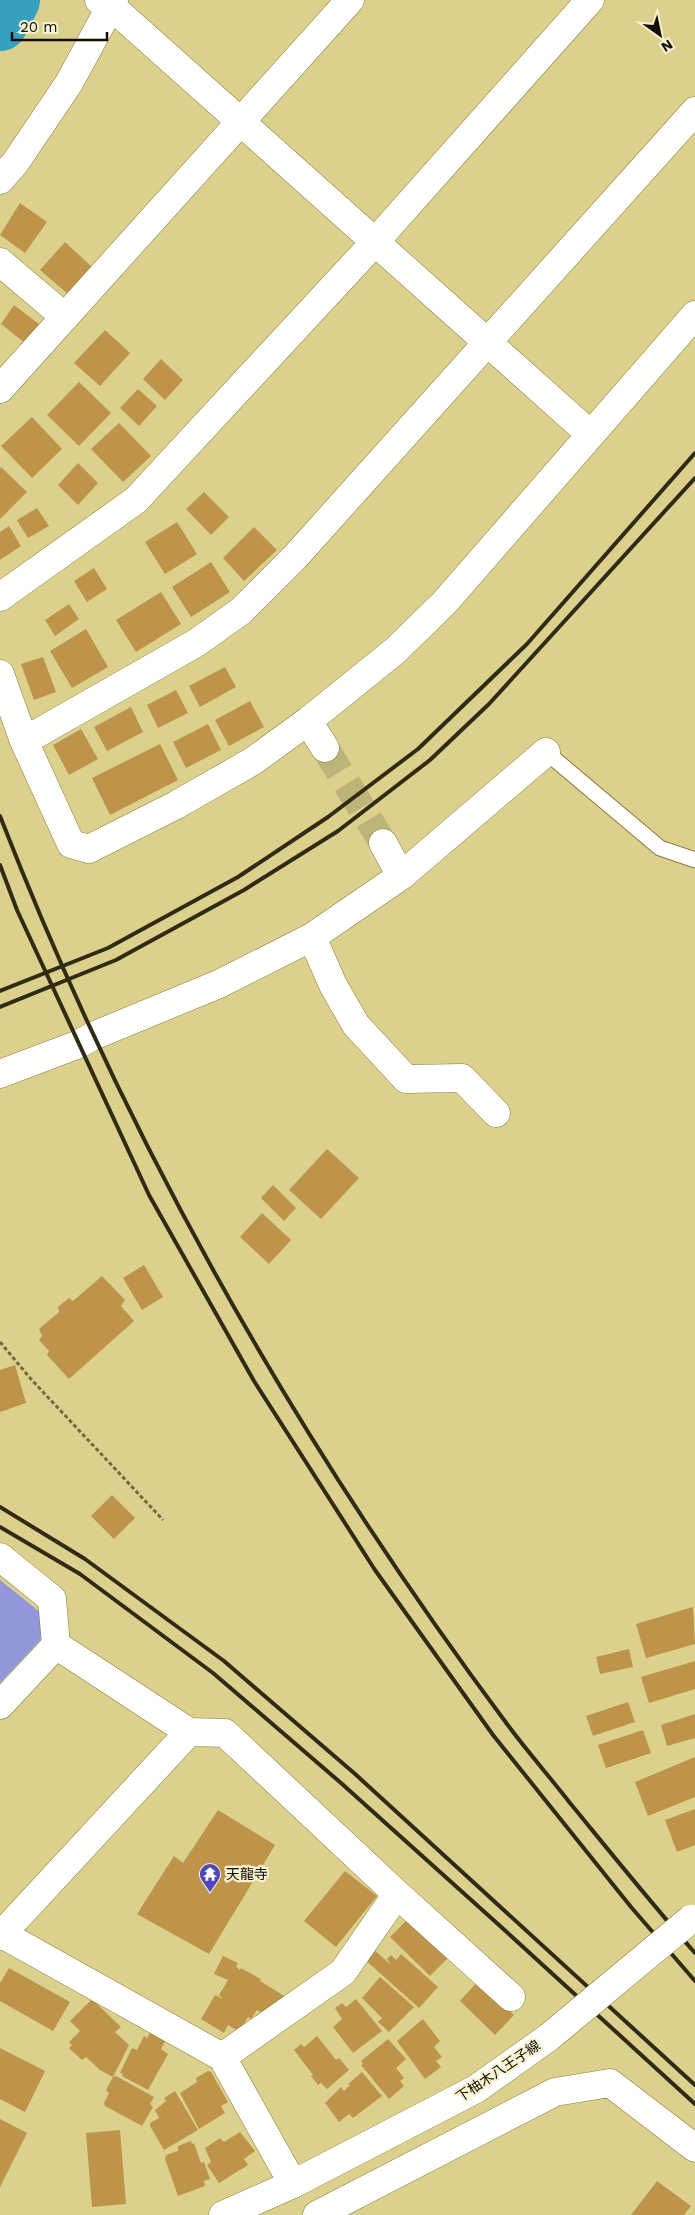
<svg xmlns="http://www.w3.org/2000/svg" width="695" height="2215" font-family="'Work Sans','Noto Sans JP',sans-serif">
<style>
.green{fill:#9297dc}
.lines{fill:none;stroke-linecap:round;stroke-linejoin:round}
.river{stroke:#35a1bf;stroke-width:56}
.building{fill:#bd944a}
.street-tunnel{stroke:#bdb478;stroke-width:28;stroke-dasharray:28 14;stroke-linecap:butt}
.lane-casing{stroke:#877c3a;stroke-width:17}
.street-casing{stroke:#877c3a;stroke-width:29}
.secondary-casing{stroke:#877c3a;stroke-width:29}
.path{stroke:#726a43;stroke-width:3;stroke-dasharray:4 2.5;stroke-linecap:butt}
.lane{stroke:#fff;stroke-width:15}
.street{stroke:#fff;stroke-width:28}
.secondary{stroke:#fff;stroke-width:28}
.rail{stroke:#302b15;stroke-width:4}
.secondary-bridge-casing{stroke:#877c3a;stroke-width:29;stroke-linecap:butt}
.secondary-bridge{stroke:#fff;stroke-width:28}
.labels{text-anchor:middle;stroke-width:4.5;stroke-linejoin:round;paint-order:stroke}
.poi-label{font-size:14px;fill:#120d00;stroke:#f6f1d0;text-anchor:start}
.street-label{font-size:14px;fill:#120d00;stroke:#f6f1d0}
</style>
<rect width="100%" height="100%" fill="#dbd18d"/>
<path class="green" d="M0 1580 41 1613 42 1638 0 1683Z"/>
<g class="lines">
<path class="river" d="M0 23 12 0"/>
</g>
<path class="building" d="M20 203 47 222 25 253 0 235Z
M65 242 92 267 68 294 40 270Z
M14 305 39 324 25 343 1 324Z
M105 330 130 353 100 386 74 363Z
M161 359 183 380 165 400 143 379Z
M79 382 111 413 79 446 47 415Z
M138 389 157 406 139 426 120 408Z
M32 417 62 449 32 478 1 446Z
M119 423 151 456 123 482 91 449Z
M78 463 98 483 78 505 58 485Z
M1 467 27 492 0 519V469Z
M204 492 229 517 211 535 186 509Z
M37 508 49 526 28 538 17 520Z
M177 522 197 554 165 574 145 542Z
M9 526 21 546 0 560V532Z
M254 527 277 550 244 581 223 558Z
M211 562 230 592 191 617 172 587Z
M94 568 107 589 87 602 74 581Z
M161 592 181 624 136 652 116 620Z
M69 604 79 619 55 636 45 620Z
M86 629 108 667 72 688 50 651Z
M43 657 56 692 34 700 21 664Z
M225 667 236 687 200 707 189 686Z
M176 690 188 713 158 728 147 705Z
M250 701 264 727 229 746 215 720Z
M131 707 143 732 107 751 94 727Z
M208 724 221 750 186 768 173 742Z
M81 729 98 759 69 775 53 745Z
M160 744 178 780 110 815 92 778Z
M327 1149 359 1178 321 1219 289 1190Z
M273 1185 296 1208 284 1221 261 1198Z
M262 1213 291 1240 269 1264 240 1237Z
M144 1265 163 1297 142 1310 123 1278Z
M102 1276 125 1300 121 1306 134 1321 69 1379 47 1355 49 1351 39 1340 42 1336 39 1329 59 1312 58 1307 69 1298 73 1301Z
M15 1365 26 1403 0 1412V1370Z
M112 1495 135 1518 114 1539 91 1516Z
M693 1607 695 1644 646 1658 636 1624Z
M629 1649 633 1667 600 1674 596 1657Z
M695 1661V1689L649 1703 641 1677Z
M628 1702 635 1722 593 1736 586 1716Z
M695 1714V1738L667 1746 661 1725Z
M643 1730 651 1753 606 1768 598 1745Z
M695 1757V1797L648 1816 635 1782Z
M695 1809V1845L677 1852 665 1820Z
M218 1810 275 1845 209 1954 137 1914 174 1856 183 1863Z
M345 1871 377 1896 336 1947 304 1921Z
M411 1916 451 1955 430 1976 390 1937Z
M372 1948 391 1965 387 1959 391 1955 396 1960 401 1954 438 1987 419 2008 363 1958Z
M223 1956 238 1963 236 1967 240 1970 241 1968 261 1979 260 1981 286 1997 264 2014 257 2010 251 2019 248 2017 240 2032 228 2025 224 2033 201 2019 215 1995 223 1999 219 1995 228 1980 214 1974Z
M9 1968 70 2002 53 2031 0 2001V1983Z
M380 1977 414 2007 389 2032 378 2022 382 2018 362 1998Z
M478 1981 514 2015 495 2035 460 2001Z
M92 1999 121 2027 115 2032 129 2045 113 2077 100 2070 86 2057 82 2060 69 2048 72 2045 69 2042 80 2031 70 2021Z
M356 1999 382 2031 353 2053 333 2027 342 2019 335 2008 342 2003 346 2007Z
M423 2019 440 2041 434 2047 442 2057 436 2061 441 2067 425 2079 397 2041Z
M150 2033 165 2041 161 2049 168 2054 148 2090 122 2076 123 2074 120 2073 132 2048 137 2050 144 2036 147 2038Z
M317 2036 336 2060 339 2058 349 2070 327 2089 321 2083 318 2085 311 2076 313 2075 294 2050 301 2044 304 2047Z
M388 2039 406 2059 396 2068 404 2078 400 2081 404 2086 389 2099 361 2065 363 2064 361 2061Z
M0 2048 45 2071 25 2112 0 2099Z
M208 2071 211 2072 228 2102 221 2106 225 2113 199 2129 180 2093 197 2082 196 2078Z
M362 2072 382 2096 353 2118 349 2114 339 2122 325 2103 341 2087 344 2091 350 2085 348 2084Z
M116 2076 154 2097 150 2104 153 2107 142 2126 105 2106 104 2103 109 2093 106 2090 113 2077Z
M175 2091 198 2130 164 2150 150 2126V2123L159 2118 155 2110 166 2101 164 2098Z
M0 2119 27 2133 0 2187Z
M120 2130 126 2204 92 2207 86 2133Z
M240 2132 255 2151 244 2159 248 2165 219 2183 207 2165 211 2162 205 2148 220 2138 224 2142Z
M191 2141 192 2144 194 2143 201 2163 204 2162 210 2179 204 2181 205 2186 178 2196 165 2159 166 2155 178 2151V2146Z
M657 2181 691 2206 684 2215H631Z"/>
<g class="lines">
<path class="street-tunnel" d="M325 748 383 843"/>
<g class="lane-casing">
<path id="lane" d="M546 752 660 848 695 860"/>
</g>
<g class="street-casing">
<path id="street" d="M99 0 111 6 590 434
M0 180 15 163 69 83 114 0
M0 262 65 317
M0 389 350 0
M0 597 136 500 375 242 590 0
M0 674 24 741 71 844 89 849 176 805 253 761 308 721 396 650 445 602 695 315
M308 721 325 748
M24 741 196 643 241 611 295 557 695 111
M383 843 401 876
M312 937 333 985 356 1025 406 1079 462 1078 496 1113
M0 1074 79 1044 93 1036 219 984 312 937 401 876 546 752
M0 1557 52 1599 56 1645 189 1732 225 1733 397 1894 343 1972 222 2057
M0 1705 56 1645
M397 1894 511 1997
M2 1934 222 2057 293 2184
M0 1936 189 1732
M317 2215 555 2092 610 2083 695 2148"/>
</g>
<g class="secondary-casing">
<path id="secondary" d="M223 2215 293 2184 476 2089 549 2037"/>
</g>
<path class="path" d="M0 1342 30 1378 163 1520"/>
<use href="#lane" class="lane"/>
<use href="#street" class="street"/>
<use href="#secondary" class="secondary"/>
<path class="rail" d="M0 816C126 1140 299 1445 507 1724 527 1751 549 1776 570 1803 611 1853 652 1904 695 1953
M0 865 17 910 149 1195 254 1381 375 1570 493 1735 631 1907 695 1981
M0 991 108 948 238 877 328 817 418 749 527 644 695 453
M0 1007 116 960 244 890 338 831 430 760 489 704 695 478
M0 1507 85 1559 224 1661 354 1773 695 2085
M0 1527 80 1574 213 1673 341 1783 499 1925 695 2104"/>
<g class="secondary-bridge-casing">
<path id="secondary-bridge" d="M549 2037 691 1919"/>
</g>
<use href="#secondary-bridge" class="secondary-bridge"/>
</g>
<defs>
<g id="temple-pin" transform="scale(1.125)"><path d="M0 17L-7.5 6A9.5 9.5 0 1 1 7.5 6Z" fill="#4f46bd" stroke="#f6f1d0"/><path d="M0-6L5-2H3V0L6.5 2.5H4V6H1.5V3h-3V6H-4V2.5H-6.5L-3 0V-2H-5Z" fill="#fff"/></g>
</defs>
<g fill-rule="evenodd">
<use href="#temple-pin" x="210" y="1874"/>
</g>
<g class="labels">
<g class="poi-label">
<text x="226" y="1879">天龍寺</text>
</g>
<g class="street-label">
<text transform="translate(498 2071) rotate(-34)" y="5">下柚木八王子線</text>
</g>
</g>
<g transform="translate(660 35) rotate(147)" stroke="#f6f1d0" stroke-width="4" paint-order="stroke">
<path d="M0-4L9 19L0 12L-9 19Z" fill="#120d00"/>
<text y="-8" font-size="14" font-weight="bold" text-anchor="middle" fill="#120d00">N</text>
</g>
<path d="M12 32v8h95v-8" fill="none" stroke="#120d00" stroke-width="2.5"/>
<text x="20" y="32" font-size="15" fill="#120d00" stroke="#f6f1d0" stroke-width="4" paint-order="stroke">20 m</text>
</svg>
